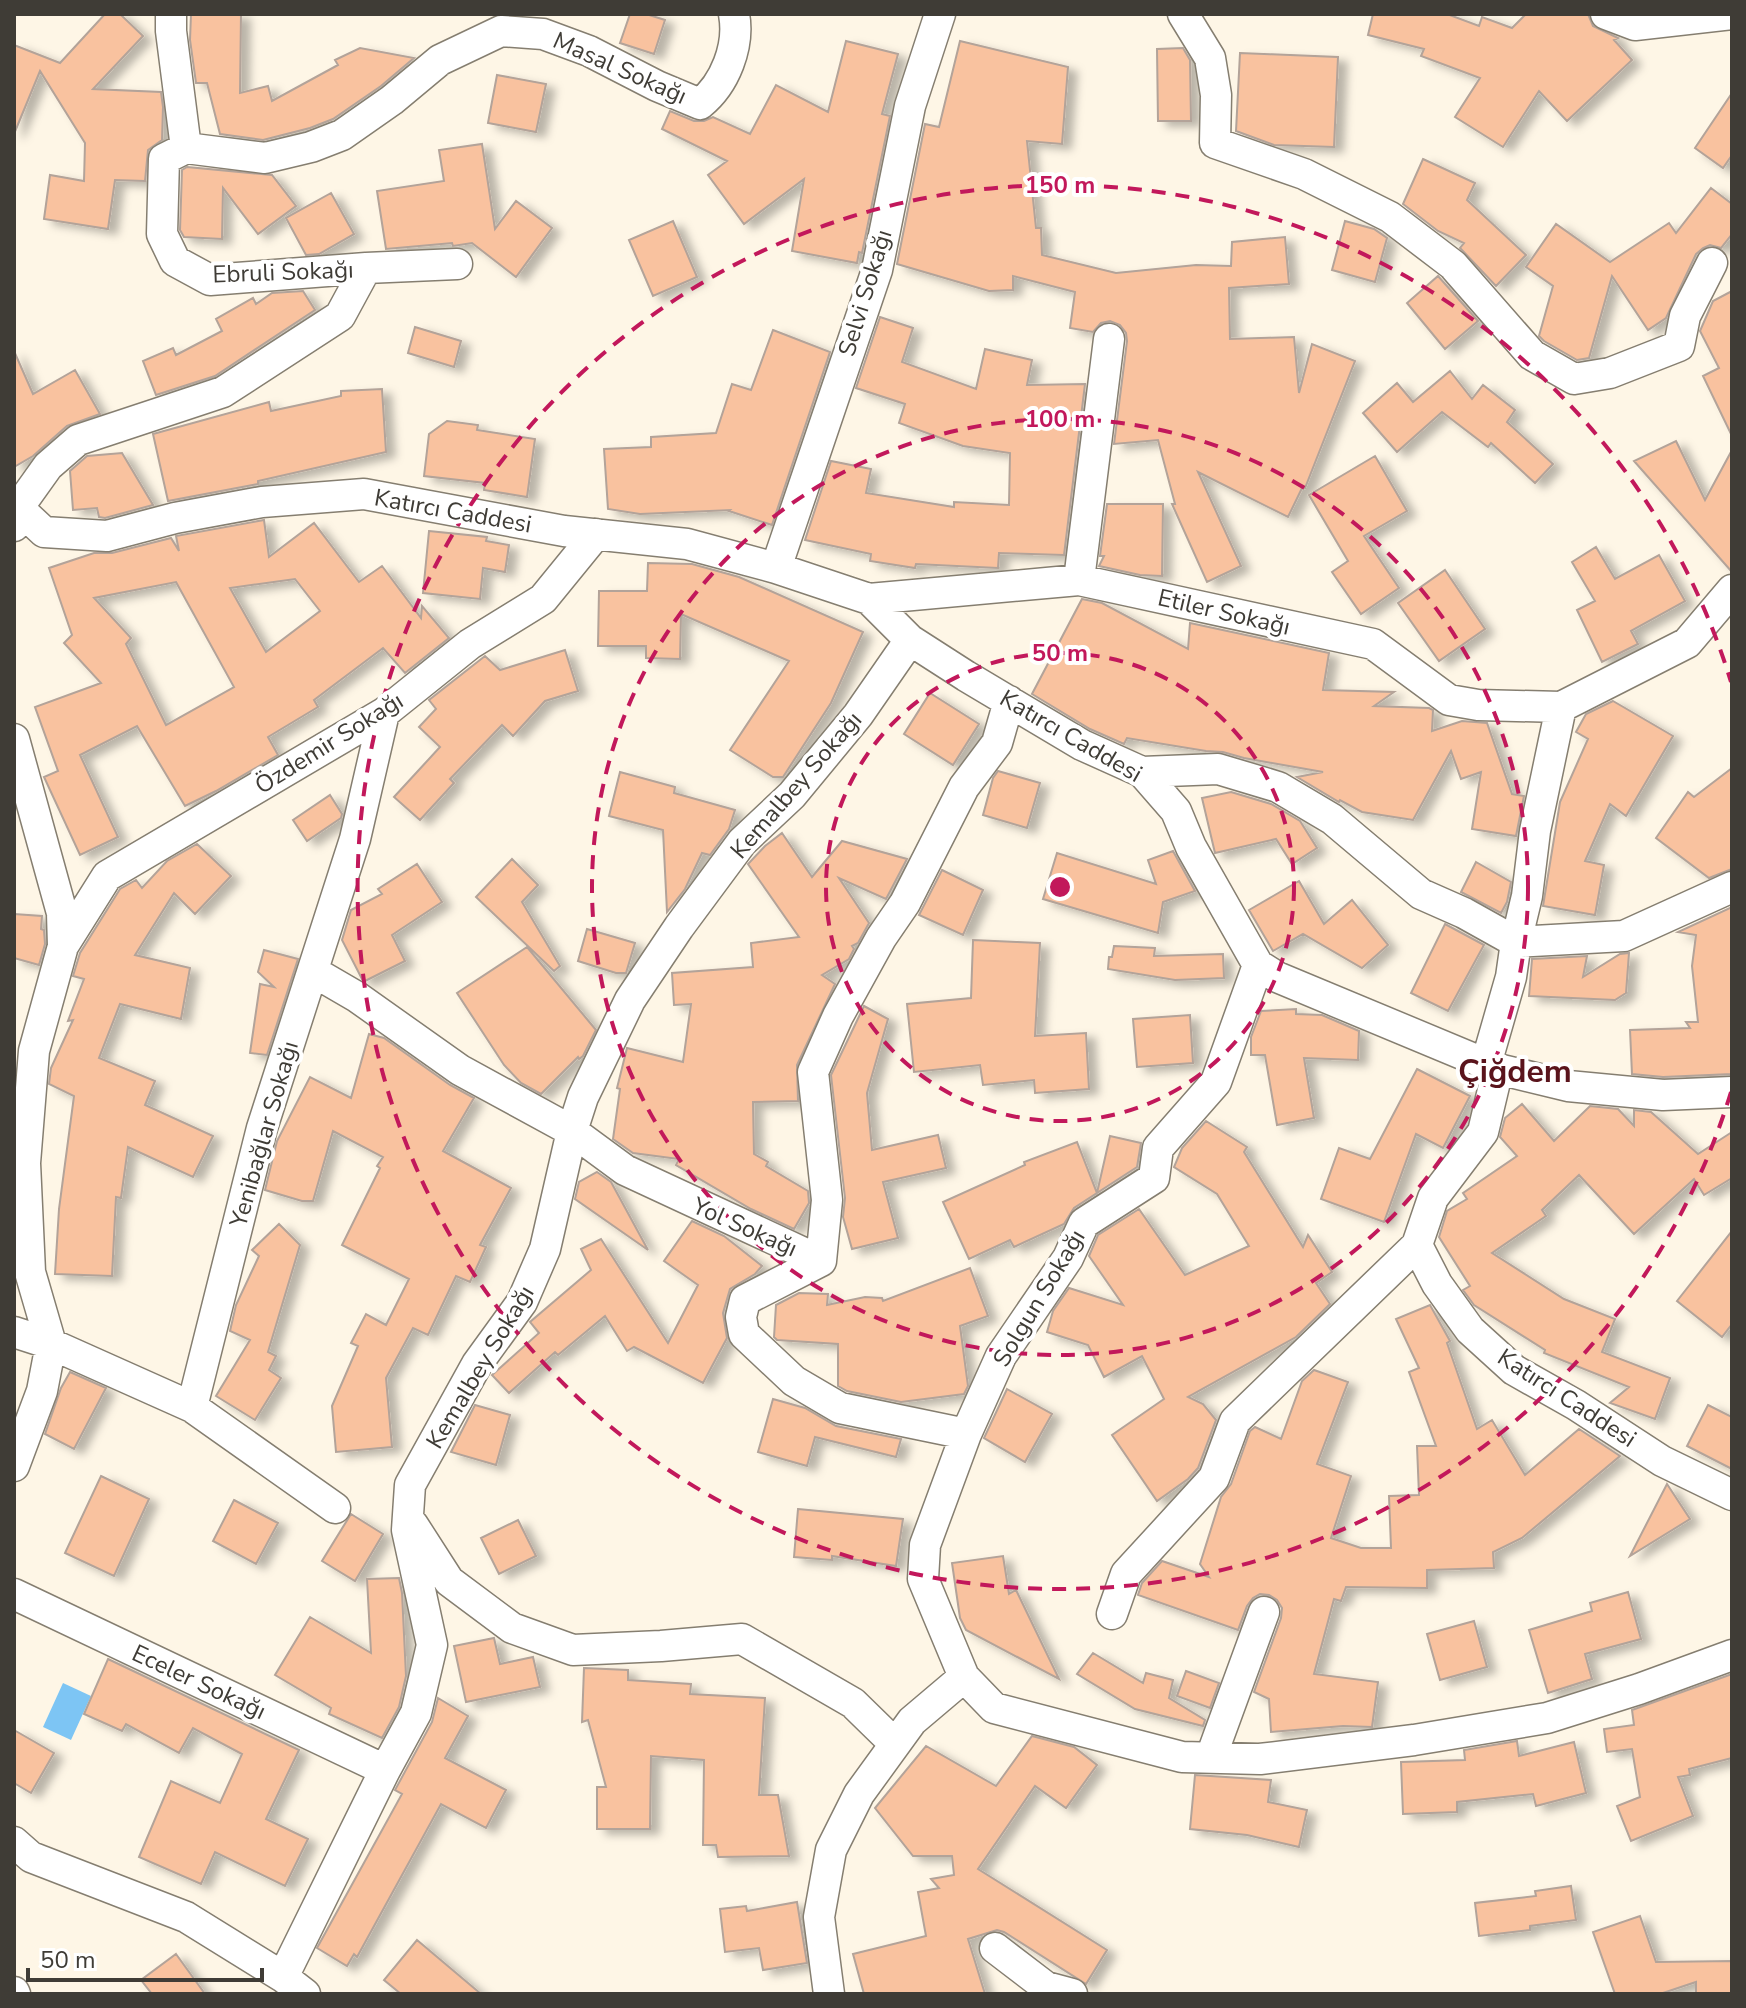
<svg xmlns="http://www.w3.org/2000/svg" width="1746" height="2008" font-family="'Nunito Sans',sans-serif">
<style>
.water{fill:#7dc5f4}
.building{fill:#f9c29f;stroke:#b3a399;stroke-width:2;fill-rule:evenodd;filter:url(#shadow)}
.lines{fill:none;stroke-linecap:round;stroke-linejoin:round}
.minor-casing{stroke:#857e70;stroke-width:33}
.minor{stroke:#fff;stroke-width:30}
.ring{fill:none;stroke:#c2185b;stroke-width:4;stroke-dasharray:14 10}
.labels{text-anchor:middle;stroke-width:8;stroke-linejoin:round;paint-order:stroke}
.street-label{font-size:24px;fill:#3f3c36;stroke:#fff}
.district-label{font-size:32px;font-weight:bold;fill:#5a141c;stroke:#fff}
.centre{fill:#c2185b;stroke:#fff;stroke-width:4}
.ring-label{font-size:24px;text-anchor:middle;font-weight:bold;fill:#c2185b;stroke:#fff;stroke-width:8;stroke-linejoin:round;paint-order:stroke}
</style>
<defs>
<filter id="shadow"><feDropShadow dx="9" dy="5" stdDeviation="4" flood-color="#0004"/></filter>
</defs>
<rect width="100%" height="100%" fill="#fef6e6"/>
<path class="water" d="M63 1683 91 1696 71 1740 43 1727Z"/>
<path class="building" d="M105 14H120L143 36 93 89 161 92 163 107 162 140 148 150 145 181 115 180 108 229 44 219 50 175 84 181 85 143 40 71 14 134V45L60 63Z
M191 14H241L240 93 268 86 272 101 338 65 335 60 360 48 414 58 381 86 333 119 310 128 263 140 220 134 207 83H196L190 40Z
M630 14H646L665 20 654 54 620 43Z
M1373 14H1447L1479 26 1482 17 1512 28 1526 14H1588L1593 26 1618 38 1614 40 1632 60 1567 121 1539 91 1503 147 1455 117 1480 78 1421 56 1424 49 1368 35Z
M846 41 898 54 882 114 890 116 862 253 859 252 857 263 792 251 804 179 744 224 708 175 727 161 662 129 670 111 694 121H704L713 117 750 134 776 85 828 112Z
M960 41 1068 67 1062 144 1027 141 1036 228H1041L1042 255 1116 273 1196 265 1231 266 1232 242 1285 237 1289 284 1229 288 1230 339 1294 337 1299 393 1312 344 1355 361 1305 488 1303 486 1288 517 1198 472 1241 566 1207 582 1172 504H1175L1158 440 1114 444 1127 341 1126 333 1120 325 1110 321 1101 323 1093 332 1070 328 1075 292 1013 276V290L989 291 897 264 925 124 939 127Z
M1183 48 1190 60 1191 121H1158L1157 49Z
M1240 53 1338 57 1334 147 1274 145 1236 131Z
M497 75 546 84 536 132 488 123Z
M1732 93V155L1723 168 1695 148Z
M482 144 495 229 516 201 552 228 516 277 472 243 453 246 452 243 386 249 377 191 444 181 439 150Z
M1423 159 1475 183 1467 200 1526 255 1496 286 1460 248 1464 243 1438 231 1403 204Z
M187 167 272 175 296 206 258 234 223 188 222 239 184 237 180 230 182 170Z
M1711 188 1732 204V234L1721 248 1710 245 1703 248 1696 254 1666 318 1648 330 1612 276 1589 358 1577 360 1544 341 1539 336 1553 286 1526 267 1556 224 1610 262 1669 223 1676 233Z
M331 193 354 234 319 254 306 255 286 218Z
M673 221 697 277 653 296 629 240Z
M1345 221 1374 229 1387 238 1375 282 1332 270Z
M1438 276 1478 321 1445 349 1407 303Z
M303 291 315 310 215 376 156 395 143 361 173 348 176 355 222 331 216 319 253 298 256 304 272 293Z
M1732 291V436L1703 376 1719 368 1700 331 1713 301Z
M880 317 913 328 902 362 976 389 985 349 1032 360 1027 385 1085 384 1064 555 999 553 998 568 916 564 915 568 870 561 871 554 805 540 831 461 871 469 866 493 954 507V502L1009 505 1010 453 963 446 899 423 905 404 856 388Z
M415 327 461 341 454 367 408 353Z
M773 330 830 352 772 525 729 511 730 510 640 514 608 509 604 449 651 447V437L716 433 732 384 751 390Z
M14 351 33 394 75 370 100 414 67 426 33 456 14 467Z
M1450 371 1472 399 1483 385 1515 410 1507 422 1553 464 1535 483 1491 443 1488 447 1442 412 1397 452 1363 413 1397 383 1413 402Z
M382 389 386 452 258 481V484L168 501 153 434 269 402 271 411 341 396V391Z
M447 421 478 425 477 430 535 439 527 497 484 490 485 483 424 476 429 434Z
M1676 441 1705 500 1732 450V572L1634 461Z
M122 453 153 505 105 518 99 517 97 508 73 510 70 471 87 456Z
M1375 456 1407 511 1364 536 1399 588 1361 614 1332 572 1348 561 1309 495Z
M1107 504H1163L1162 576 1140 575 1099 566 1104 556H1100Z
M264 520 269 557 314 523 359 582 382 566 421 618 422 606 449 638 405 673 383 648 314 700 318 707 268 737 278 755 216 791 185 806 137 726 80 755 118 837 80 855 44 777 58 771 35 707 101 683 64 643 72 635 49 568 94 553H112L171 538 179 551 176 536ZM295 579 320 611 266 652 230 588ZM176 582 234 687 166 725 126 644 131 638 94 598Z
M429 531 487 537 486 541 509 545 505 572 483 568 480 599 423 593Z
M1596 547 1615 579 1659 555 1685 601 1631 631 1638 644 1602 662 1577 610 1595 601 1572 562Z
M648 563 692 564 739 577 863 632 831 703 783 777H773L730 750 789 661 681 614 680 659 646 658V646H598L599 591H647Z
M1445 570 1485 629 1439 661 1398 603Z
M1082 599 1102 603 1188 649 1190 623 1329 653 1323 690 1394 692 1374 706 1429 708 1433 710 1432 731 1462 721 1487 723 1512 794 1524 796 1516 836 1472 829 1481 772 1461 779 1451 751 1413 820 1362 812 1340 800 1339 802 1297 777 1323 772 1244 758 1223 752 1206 751 1127 738 1124 744 1090 729 1032 694Z
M565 650 578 691 545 701 513 736 502 725 450 779 454 783 420 820 394 797 440 747 419 727 436 709 429 700 485 656 500 670Z
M930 693 979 724 953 765 904 734Z
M1613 701 1673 736 1626 816 1610 804 1585 861 1604 865 1595 915 1543 906 1560 802 1588 739 1576 732 1586 714Z
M1732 768V869L1709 878 1656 838 1688 792 1694 797Z
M998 771 1040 783 1027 828 983 815 993 778Z
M620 772 675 787 674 793 735 810 729 829 710 855 702 853 685 889 667 912 663 830 609 816Z
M1231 792 1271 804 1300 821 1317 848 1292 864 1276 839 1215 853 1202 798Z
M330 795 342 814 341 818 307 841 293 820Z
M782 833 812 877 842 841 907 859 886 899 839 878 869 923 858 943 852 946 854 949 849 959 822 975 835 984 797 1065 798 1101 753 1102 754 1154 768 1162 766 1166 808 1191 809 1203 794 1229 751 1209 676 1165 679 1159 633 1153 613 1139 620 1089 617 1088 627 1048 683 1062 691 1004 674 1005 672 973 753 967 751 943 799 937 748 864 765 846Z
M197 844 231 876 195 914 174 893 135 955 190 968 181 1019 120 1004 99 1058 155 1081 145 1105 213 1136 193 1177 128 1147 121 1198 116 1197 112 1276 55 1274 59 1209 74 1096 49 1084 51 1068 73 1020 68 1021 84 979 73 976 80 953 120 889 136 880 142 888 167 861Z
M1173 851 1195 891 1163 902 1158 933 1043 899 1057 853 1156 884 1148 860Z
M512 859 538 885 522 902 560 966 554 971 476 897Z
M1476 862 1511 882 1507 902 1501 913 1461 892Z
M417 864 442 902 392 935 405 961 365 981 362 979 342 940 351 910 382 894 378 889Z
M942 870 983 890 963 935 919 915Z
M1299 881 1324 924 1352 900 1388 945 1362 968 1303 934 1273 951 1249 910Z
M1732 907V1074L1663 1077 1632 1074 1630 1030 1690 1028 1686 1022H1698L1692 966 1696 935 1678 932Z
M14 914 42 916 41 929 44 930 45 944 39 965 14 958Z
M1445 924 1484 945 1448 1011 1411 993Z
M587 929 635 943 626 973H616L578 961Z
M973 940 1040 943 1035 1036 1086 1033 1089 1089 1035 1093 1034 1080 983 1085 980 1065 914 1072 907 1004 971 998Z
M1114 946 1155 948 1154 956 1223 954 1224 978 1175 980 1108 969 1109 957H1112Z
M527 947 596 1030 583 1056 579 1059 578 1057 541 1094 521 1083 504 1065 457 993Z
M264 950 298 959 267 1055 250 1053 260 984 274 987 258 972Z
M1629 953 1626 993 1615 1000 1529 996 1532 959 1587 956 1583 977 1620 954Z
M864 1006 888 1019 867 1093 872 1150 938 1135 946 1168 883 1182 898 1238 852 1249 843 1217 845 1198 831 1075Z
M1296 1009V1014L1322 1015 1359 1031 1358 1060 1304 1058 1314 1118 1277 1125 1265 1055H1251V1037L1261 1011Z
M1190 1015 1193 1063 1137 1067 1133 1019Z
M369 1034 384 1038 450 1085 474 1098 443 1151 511 1188 480 1245 486 1247 470 1282 456 1276 428 1335 413 1328 386 1378 392 1447 336 1452 332 1406 358 1346 351 1343 366 1314 386 1325 409 1279 342 1245 380 1168 377 1166 383 1157 333 1131 313 1201H302L265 1190 277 1141 310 1077 351 1098Z
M1417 1069 1470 1096 1443 1148 1416 1134 1384 1222 1321 1199 1339 1148 1370 1159Z
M1522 1104 1554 1141 1590 1106 1618 1109 1634 1126V1110L1651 1112 1698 1154 1732 1132V1178L1704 1195 1694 1179 1634 1234 1579 1175 1542 1210 1546 1216 1492 1253 1564 1299 1615 1319 1602 1352 1670 1378 1655 1419 1610 1403 1629 1387 1544 1353 1545 1350 1474 1305 1463 1290 1470 1286 1439 1237 1447 1211 1467 1199 1463 1193 1517 1156 1500 1137 1505 1118Z
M1206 1121 1247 1147 1244 1152 1303 1247 1308 1235 1332 1272 1316 1283 1330 1304 1296 1337 1188 1397 1203 1404 1216 1420 1198 1468 1188 1479 1157 1501 1112 1435 1164 1399 1142 1356 1104 1377 1088 1345 1047 1332 1053 1311 1069 1288 1123 1305 1089 1256 1098 1235 1139 1209 1185 1275 1249 1246 1217 1194 1174 1167 1182 1148Z
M1110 1136 1141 1143 1137 1167 1074 1208 1064 1224 1014 1247 1010 1240 969 1259 943 1202 1025 1165 1024 1162 1077 1142 1097 1193Z
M597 1172 611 1182 648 1250 575 1199 579 1182Z
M692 1221 724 1236 762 1266 755 1274 730 1289 723 1313 727 1338 703 1383 634 1347 627 1351 605 1316 558 1355 555 1352 509 1393 492 1375 539 1333 530 1322 591 1270 581 1249 601 1239 668 1343 698 1285 664 1261Z
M279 1224 300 1245 268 1352 276 1356 269 1370 281 1378 255 1420 216 1396 250 1340 230 1331 236 1305 259 1256 252 1250Z
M1732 1231V1324L1722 1337 1677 1301Z
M970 1268 988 1316 960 1326 968 1386 964 1394 901 1402 847 1391 838 1386V1344L777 1340 774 1337 776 1305 799 1293 828 1294 827 1305 865 1297 882 1298 883 1301Z
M1430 1305 1450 1341 1447 1343 1477 1429 1492 1420 1525 1475 1579 1429 1620 1456 1522 1538 1493 1552 1494 1568 1427 1570V1588L1346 1587 1341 1601 1334 1599 1314 1674 1378 1682 1372 1727 1343 1726 1271 1732 1269 1699 1254 1692 1281 1618 1282 1608 1277 1600 1269 1595 1260 1594 1253 1598 1247 1606 1238 1630 1138 1595 1142 1583 1162 1561 1209 1577 1200 1564 1221 1497 1231 1484 1250 1431 1255 1427 1281 1439 1302 1381 1314 1370 1348 1382 1317 1464 1351 1476 1331 1538 1361 1548H1391L1389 1496 1419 1495 1417 1446H1436L1409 1372 1419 1368 1396 1319Z
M70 1372 106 1388 74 1449 45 1434 61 1388Z
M1007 1389 1052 1414 1025 1462 984 1438Z
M773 1399 805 1408 836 1426 901 1439 896 1457 815 1437 807 1466 758 1452Z
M475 1405 510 1415 496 1465 451 1452Z
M1708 1405 1732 1417V1469L1687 1446Z
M101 1476 149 1499 114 1576 65 1553Z
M1667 1484 1690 1519 1630 1556Z
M234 1500 278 1523 256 1564 213 1541Z
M798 1509 903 1519 896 1566 832 1556V1560L794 1557Z
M351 1514 383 1534 355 1581 322 1561Z
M518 1520 536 1556 499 1574 481 1538Z
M1003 1556 1009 1594 1016 1590 1059 1679 966 1630 960 1618 952 1563Z
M399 1578 402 1593 406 1676 399 1707 382 1738 329 1714 331 1708 275 1675 310 1617 371 1653 367 1579Z
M1628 1592 1641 1639 1585 1654 1592 1679 1548 1693 1529 1630 1592 1611 1590 1603Z
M1474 1621 1487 1667 1440 1680 1427 1634Z
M494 1638 500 1664 533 1657 540 1687 466 1702 454 1646Z
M1093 1653 1143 1683 1146 1673 1173 1680 1169 1698 1205 1720 1203 1726 1135 1709 1077 1674Z
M108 1659 299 1750 266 1819 308 1839 285 1886 215 1852 201 1884 139 1857 171 1781 220 1803 242 1754 193 1728 179 1753 126 1724 122 1731 84 1714Z
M584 1668 628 1670V1680L691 1684 690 1694 765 1698 759 1795H778L789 1856 718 1857 716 1845H703L704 1760 651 1756 650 1829H597V1787H606L588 1720 582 1722Z
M1186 1671 1219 1683 1210 1708 1177 1696Z
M1732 1674V1758L1689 1769 1690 1775 1678 1777 1693 1816 1631 1841 1617 1806 1640 1797 1632 1749 1607 1752 1604 1729 1634 1725 1632 1710Z
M438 1698 468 1716 445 1758 506 1790 486 1828 441 1804 357 1957 354 1954 347 1966 317 1948 402 1794 395 1790 432 1722Z
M14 1730 54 1753 31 1793 14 1783Z
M1032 1736 1074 1747 1097 1765 1066 1808 1035 1786 978 1869 1107 1950 1086 1984 1004 1932 997 1930 968 1939 985 1994H864L853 1954 926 1936 918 1892 939 1888 931 1879 954 1875 952 1856H913L875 1808 926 1746 996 1786Z
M1517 1741 1519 1756 1574 1742 1586 1793 1536 1806 1533 1794 1457 1802V1812L1403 1814 1401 1762 1465 1760 1464 1750Z
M1195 1775 1271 1780 1268 1802 1307 1810 1299 1847 1247 1835 1190 1829Z
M1571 1886 1576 1920 1530 1926V1930L1479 1936 1475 1903 1536 1896 1535 1891Z
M797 1902 807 1963 763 1970 759 1948 725 1952 720 1909 746 1906 747 1911Z
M1640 1916 1656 1962 1732 1961V1994H1696V1982L1660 1994H1615L1593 1932Z
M417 1940 481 1994H401L384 1980Z
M176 1954 205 1994H152L141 1980Z"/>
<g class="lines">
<g class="minor-casing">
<path id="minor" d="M1183 14 1210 58 1216 95 1215 143 1304 174 1390 217 1453 265 1532 355 1574 379 1610 373 1679 346 1685 316 1712 263
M1606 14 1635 25 1732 14
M186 148 265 158 311 147 342 135 392 100 440 60 501 31 543 34 589 51 657 86 700 104C725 84 740 46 734 14
M366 268 457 264
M14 504 44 532 107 536 175 518 262 502 364 494 564 531 687 544 776 568 869 599 910 640 966 676 1082 745 1142 772 1176 811 1191 847 1258 965 1277 977 1498 1069 1483 1132 1433 1198 1417 1245 1437 1284 1470 1330 1514 1370 1576 1405 1662 1461 1732 1495
M14 526 18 508 48 466 78 440 223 392 340 316 366 268 210 280 175 261 162 234 164 159 186 148 171 31V14
M776 568 877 270 910 106 940 14
M1079 580 1109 339
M869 599 1079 580 1373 644 1449 700 1478 705 1561 707
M14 739 62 913 63 946 34 1051 25 1163 30 1272 51 1344 42 1391 14 1466
M1142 772 1218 769 1278 787 1332 819 1421 894 1464 913 1516 942 1624 936 1732 887
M63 946 107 876 384 713 470 644 543 599 596 534
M1258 965 1216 1082 1158 1148 1154 1178 1084 1223 1068 1258 1001 1356 966 1434 925 1545 923 1579 964 1677 994 1708 1182 1757 1260 1759 1414 1740 1547 1718 1639 1689 1732 1655
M314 972 357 997 460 1070 572 1131 625 1170 821 1261 827 1200 813 1072 838 1016 881 938 905 903 964 787 997 743 1009 701
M1486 1064 1511 977 1516 942 1527 896 1535 831 1561 707 1687 643 1732 590
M1498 1069 1568 1086 1663 1095 1732 1092
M821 1261 745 1300 741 1317 744 1334 794 1381 840 1408 966 1434
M14 1332 51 1344 192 1407 262 1128 355 839 384 713
M192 1407 335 1508
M413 1525 449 1581 512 1628 573 1650 661 1646 742 1639 853 1703 895 1744
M14 1594 385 1770
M1112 1614 1126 1574 1214 1478 1235 1421 1417 1245
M1211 1757 1264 1612
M14 1842 31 1857 186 1917 283 1977 305 1994
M995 1948 1046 1987 1072 1994
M283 1977 385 1770 416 1713 432 1645 407 1530 410 1485 477 1364 522 1302 545 1249 572 1131 583 1097 630 1000 679 927 742 842 792 795 858 715 910 640
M14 1992 15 1994
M829 1994 819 1917 831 1850 859 1794 912 1721 964 1677"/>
</g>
<use href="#minor" class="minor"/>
</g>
<g class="ring">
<circle cx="1060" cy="887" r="234"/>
<circle cx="1060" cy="887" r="468"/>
<path d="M1731 1092A702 702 0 1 1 1731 682"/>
</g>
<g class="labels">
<g class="street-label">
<text transform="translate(620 68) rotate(24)" y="8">Masal Sokağı</text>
<text transform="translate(283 272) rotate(-2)" y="8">Ebruli Sokağı</text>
<text transform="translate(865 293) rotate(-73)" y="8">Selvi Sokağı</text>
<text transform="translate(453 511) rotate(10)" y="8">Katırcı Caddesi</text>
<text transform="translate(1224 612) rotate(13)" y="8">Etiler Sokağı</text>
<text transform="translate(1071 736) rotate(30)" y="8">Katırcı Caddesi</text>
<text transform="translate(329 743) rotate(-32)" y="8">Özdemir Sokağı</text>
<text transform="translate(796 785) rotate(-49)" y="8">Kemalbey Sokağı</text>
<text transform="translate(264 1134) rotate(-74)" y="8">Yenibağlar Sokağı</text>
<text transform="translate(745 1227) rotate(24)" y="8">Yol Sokağı</text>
<text transform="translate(1039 1298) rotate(-59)" y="8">Solgun Sokağı</text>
<text transform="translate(480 1367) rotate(-59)" y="8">Kemalbey Sokağı</text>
<text transform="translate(1567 1398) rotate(33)" y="8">Katırcı Caddesi</text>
<text transform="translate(199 1682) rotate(25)" y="8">Eceler Sokağı</text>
</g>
<g class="district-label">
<text x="1515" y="1082">Çiğdem</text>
</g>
</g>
<circle cx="1060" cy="887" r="12" class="centre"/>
<g class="ring-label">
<text x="1060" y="193">150 m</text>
<text x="1060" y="427">100 m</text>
<text x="1060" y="661">50 m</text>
</g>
<rect width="1746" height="2008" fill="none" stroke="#3f3c36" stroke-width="32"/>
<path d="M28 1968v12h234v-12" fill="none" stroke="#3f3c36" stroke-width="4"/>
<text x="40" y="1968" font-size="24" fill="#3f3c36" stroke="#ffffff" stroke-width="6" paint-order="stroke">50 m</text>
</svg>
